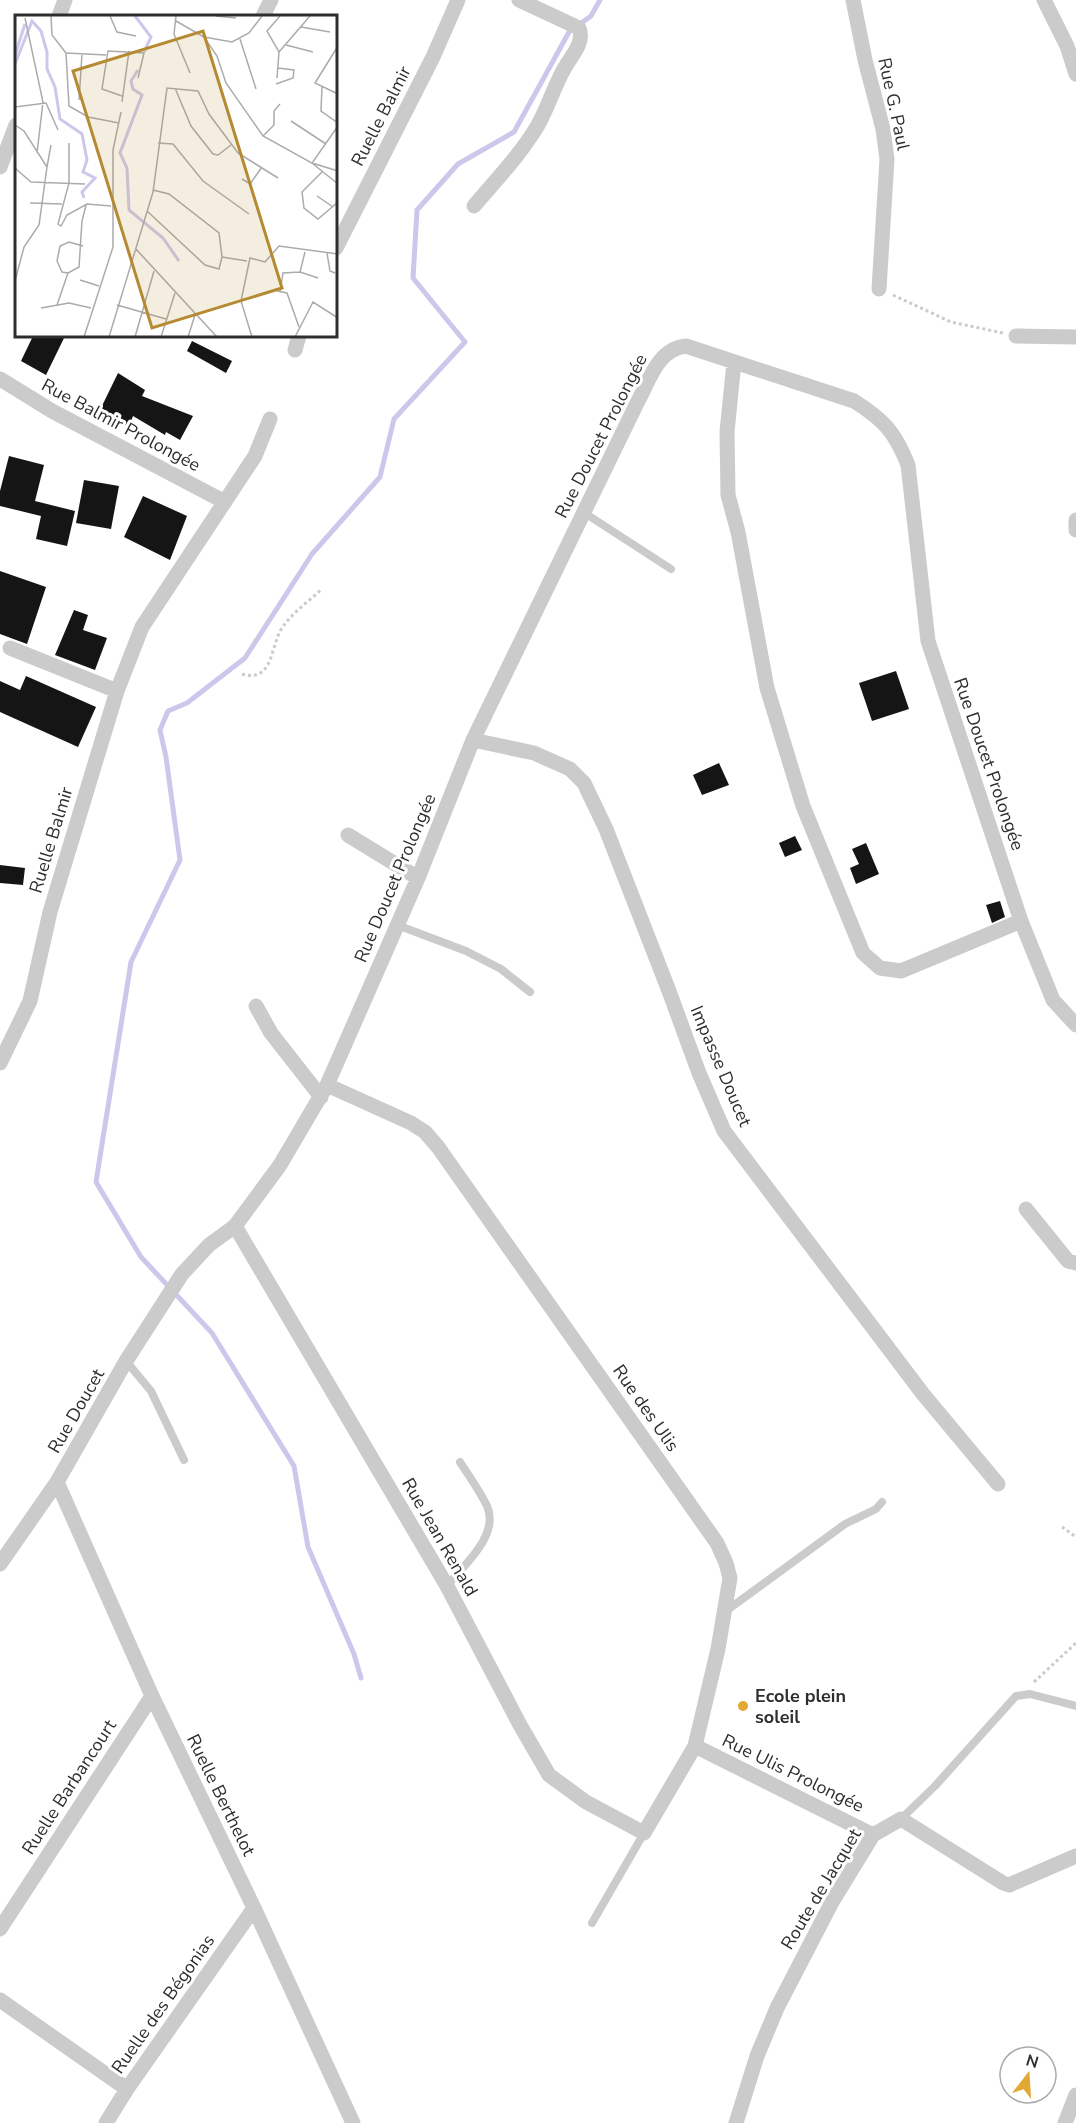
<svg xmlns="http://www.w3.org/2000/svg" width="1076" height="2123" font-family="'Nunito Sans',sans-serif">
<style>
.lines{fill:none;stroke-linecap:round;stroke-linejoin:round}
.stream{stroke:#cdc8eb;stroke-width:5}
.building{fill:#151515}
.path{stroke:#cbcbcb;stroke-width:3;stroke-dasharray:3 3;stroke-linecap:butt}
.service{stroke:#cbcbcb;stroke-width:8}
.minor{stroke:#cbcbcb;stroke-width:15}
.poi-dot{fill:#e2a833;stroke:#fff;stroke-width:2}
.labels{text-anchor:middle;stroke-width:6;stroke-linejoin:round;paint-order:stroke}
.street-label{font-size:18px;fill:#2e2e2e;stroke:#fff}
.poi-label{font-size:18px;font-weight:bold;fill:#2e2e2e;stroke:#fff;text-anchor:start}
.inset-river{fill:none;stroke:#cdc8eb;stroke-width:3}
.inset-road{fill:none;stroke:#ababab;stroke-width:1.5}
.view{fill:#b58a32;fill-opacity:0.15;stroke:#b58a32;stroke-width:3}
.inset-edge{fill:none;stroke:#2e2e2e;stroke-width:3}
</style>
<rect width="100%" height="100%" fill="#fff"/>
<g class="lines">
<path class="stream" d="M361 1678 354 1654 308 1547 294 1466 212 1333 141 1257 96 1182 131 962 180 860 166 757 160 730 168 711 187 703 245 658 312 554 380 477 394 419 465 342 413 278 417 210 458 164 514 132 569 32 591 16 600 0"/>
</g>
<path class="building" d="M33 336H65L46 375 21 361Z
M192 341 232 361 226 373 187 351Z
M118 373 145 390 142 396 193 416 180 440 166 432 165 435 133 416 129 427 100 410Z
M9 456 44 465 35 501 75 511 67 546 36 539 41 516 0 506V491Z
M84 480 119 486 111 529 76 523Z
M143 496 187 516 170 560 124 537Z
M0 571 46 587 27 644 0 634Z
M74 610 88 615 83 630 107 638 95 670 55 655Z
M896 671 909 709 872 721 859 683Z
M26 676 96 707 78 747 0 712V681L20 690Z
M719 763 729 785 702 795 693 775Z
M795 836 802 850 785 857 779 843Z
M866 843 879 874 856 884 850 868 859 864 852 849Z
M0 865 25 868 23 885 0 883Z
M1000 901 1005 917 992 923 986 905Z"/>
<g class="lines">
<path class="path" d="M893 295 951 322 1003 333
M242 674C274 683 270 646 282 628 292 613 309 601 322 589
M1062 1527 1076 1537
M1034 1682 1076 1643"/>
<path class="service" d="M583 512 671 569
M397 925 466 951 501 969 530 992
M126 1361 151 1391 184 1460
M447 1586C464 1565 500 1535 487 1506 480 1491 469 1476 460 1462
M726 1611 845 1524 876 1509 882 1502
M901 1819 935 1786 1016 1696 1030 1694 1076 1706
M592 1923 644 1833"/>
<path class="minor" d="M853 0 865 60 883 129 887 159 879 289
M1044 0 1067 46 1076 74
M59 16 65 0
M263 16 271 0
M0 167 16 125
M474 206C496 180 521 154 538 125 548 107 554 87 564 69 571 56 585 43 579 28L519 0
M336 248 433 57 458 0
M1016 336 1076 337
M295 350 299 336
M734 362 727 432 728 495 738 532 767 688 803 806 863 953 880 968 901 971 1021 921
M0 379 52 411 225 502
M1076 530V520
M10 648 117 691
M473 740 534 753 570 769 584 783 606 829 669 991 699 1073 724 1131 923 1394 998 1484
M348 835 418 878
M256 1006 271 1033 321 1097
M0 1063 30 1001 50 912 117 691 142 627 255 456 270 419
M1026 1209 1068 1261 1076 1263
M235 1226 447 1586 520 1725 549 1775 586 1802 644 1833 695 1746 718 1649 730 1578 726 1563 717 1543 438 1147 425 1132 411 1123 327 1085
M57 1482 152 1696 254 1908 353 2123
M0 1564 57 1482 126 1361 182 1274 209 1245 235 1226 280 1165 327 1085 418 878 473 740 638 401C650 379 658 349 686 346L854 401C884 420 895 432 908 465L928 641 1021 921 1053 1000 1076 1025
M695 1746 873 1835
M0 1929 152 1696
M0 2000 127 2089
M106 2123 127 2089 254 1908
M736 2123 757 2056 777 2008 832 1902 873 1835 901 1819 1003 1883 1009 1885 1076 1856
M1065 2123 1076 2095"/>
</g>
<circle class="poi-dot" cx="743" cy="1706" r="6"/>
<g class="labels">
<g class="street-label">
<text transform="translate(894 104) rotate(78)" y="6">Rue G. Paul</text>
<text transform="translate(381 116) rotate(-63)" y="6">Ruelle Balmir</text>
<text transform="translate(121 425) rotate(28)" y="6">Rue Balmir Prolongée</text>
<text transform="translate(601 436) rotate(-63)" y="6">Rue Doucet Prolongée</text>
<text transform="translate(989 764) rotate(71)" y="6">Rue Doucet Prolongée</text>
<text transform="translate(51 840) rotate(-73)" y="6">Ruelle Balmir</text>
<text transform="translate(395 878) rotate(-67)" y="6">Rue Doucet Prolongée</text>
<text transform="translate(721 1066) rotate(67)" y="6">Impasse Doucet</text>
<text transform="translate(646 1408) rotate(55)" y="6">Rue des Ulis</text>
<text transform="translate(76 1411) rotate(-60)" y="6">Rue Doucet</text>
<text transform="translate(440 1537) rotate(60)" y="6">Rue Jean Renald</text>
<text transform="translate(793 1773) rotate(26)" y="6">Rue Ulis Prolongée</text>
<text transform="translate(69 1787) rotate(-57)" y="6">Ruelle Barbancourt</text>
<text transform="translate(221 1795) rotate(64)" y="6">Ruelle Berthelot</text>
<text transform="translate(821 1889) rotate(-59)" y="6">Route de Jacquet</text>
<text transform="translate(163 2004) rotate(-55)" y="6">Ruelle des Bégonias</text>
</g>
<g class="poi-label">
<text x="755" y="1702">Ecole plein<tspan x="755" dy="21">soleil</tspan></text>
</g>
</g>
<g transform="translate(15 15)">
<rect width="322" height="322" fill="#fff"/>
<path class="inset-river" d="M120 1 136 22 129 37M0 40 10 9M0 49 17 6 26 16 32 37V54L40 72 45 104 67 119 72 145 68 157 80 163 67 177 69 183M123 55 116 66 118 74 127 80 105 138 112 153 114 195 148 223 164 246"/>
<path class="inset-road" d="M36 1 37 20 51 38M95 1 102 17 121 21M161 1 159 19 175 58M201 1 221 3M10 3 28 87 22 138M161 6 189 22 202 41 211 68 248 121 297 148 323 169M286 12 315 17M189 22 217 27 234 18 247 1M225 24 241 74M271 30 298 37M323 31 300 68 323 79M264 37 295 1M51 38 54 91 73 102 104 108M51 38 91 40M262 63 264 37 252 16 265 1M261 69 278 63 279 55 263 53M307 72 306 96 323 108M160 73 176 111 198 139 203 140 216 130M107 81 87 74 93 36 129 38 123 63M64 85 67 39M107 87 114 36M0 92 31 88 43 115M276 106 311 129M0 110 9 116 32 152 24 210 9 232 0 266M323 111 297 148 323 156M248 121 259 110V96L265 89M54 128V168L43 209 46 211 52 200 72 189 96 191M143 128 158 129 188 166 234 199M32 152 36 130M0 153 16 167 70 169M307 157 287 177 289 193 303 204 323 187M227 164 235 169 247 152M302 181 318 192M15 188 47 189M132 196 190 250 204 254 207 242 204 218 154 179 138 175M120 233 202 322M290 237 285 257 303 263M312 238 315 256 320 258M207 242 232 246M53 258 47 257 42 246 45 231 54 227 68 231M65 265 84 271M262 276 272 278 284 312M265 277 268 258 285 257M42 290 53 258 64 252 67 206 71 190M102 290 151 304M26 293 54 288 76 293M69 322 98 232V135L106 97M94 322 138 177 152 73 183 76 194 99 223 138 263 163M120 322 139 256M146 322 160 278M173 322 180 300M237 322 226 286 235 243 250 247 264 231 323 239M280 322 298 287 323 303"/>
<path class="view" d="M188 16 267 273 137 313 58 56Z"/>
<rect width="322" height="322" class="inset-edge"/>
</g>
<g transform="translate(1028 2075) rotate(17)"><circle r="28" fill="#ffffff" stroke="#ababab" stroke-width="1.5"/>
<path d="M0-4.5L10 22L0 15L-10 22Z" fill="#e2a833"/>
<text y="-9" font-size="16" font-weight="bold" text-anchor="middle" fill="#2e2e2e">N</text>
</g>
</svg>
